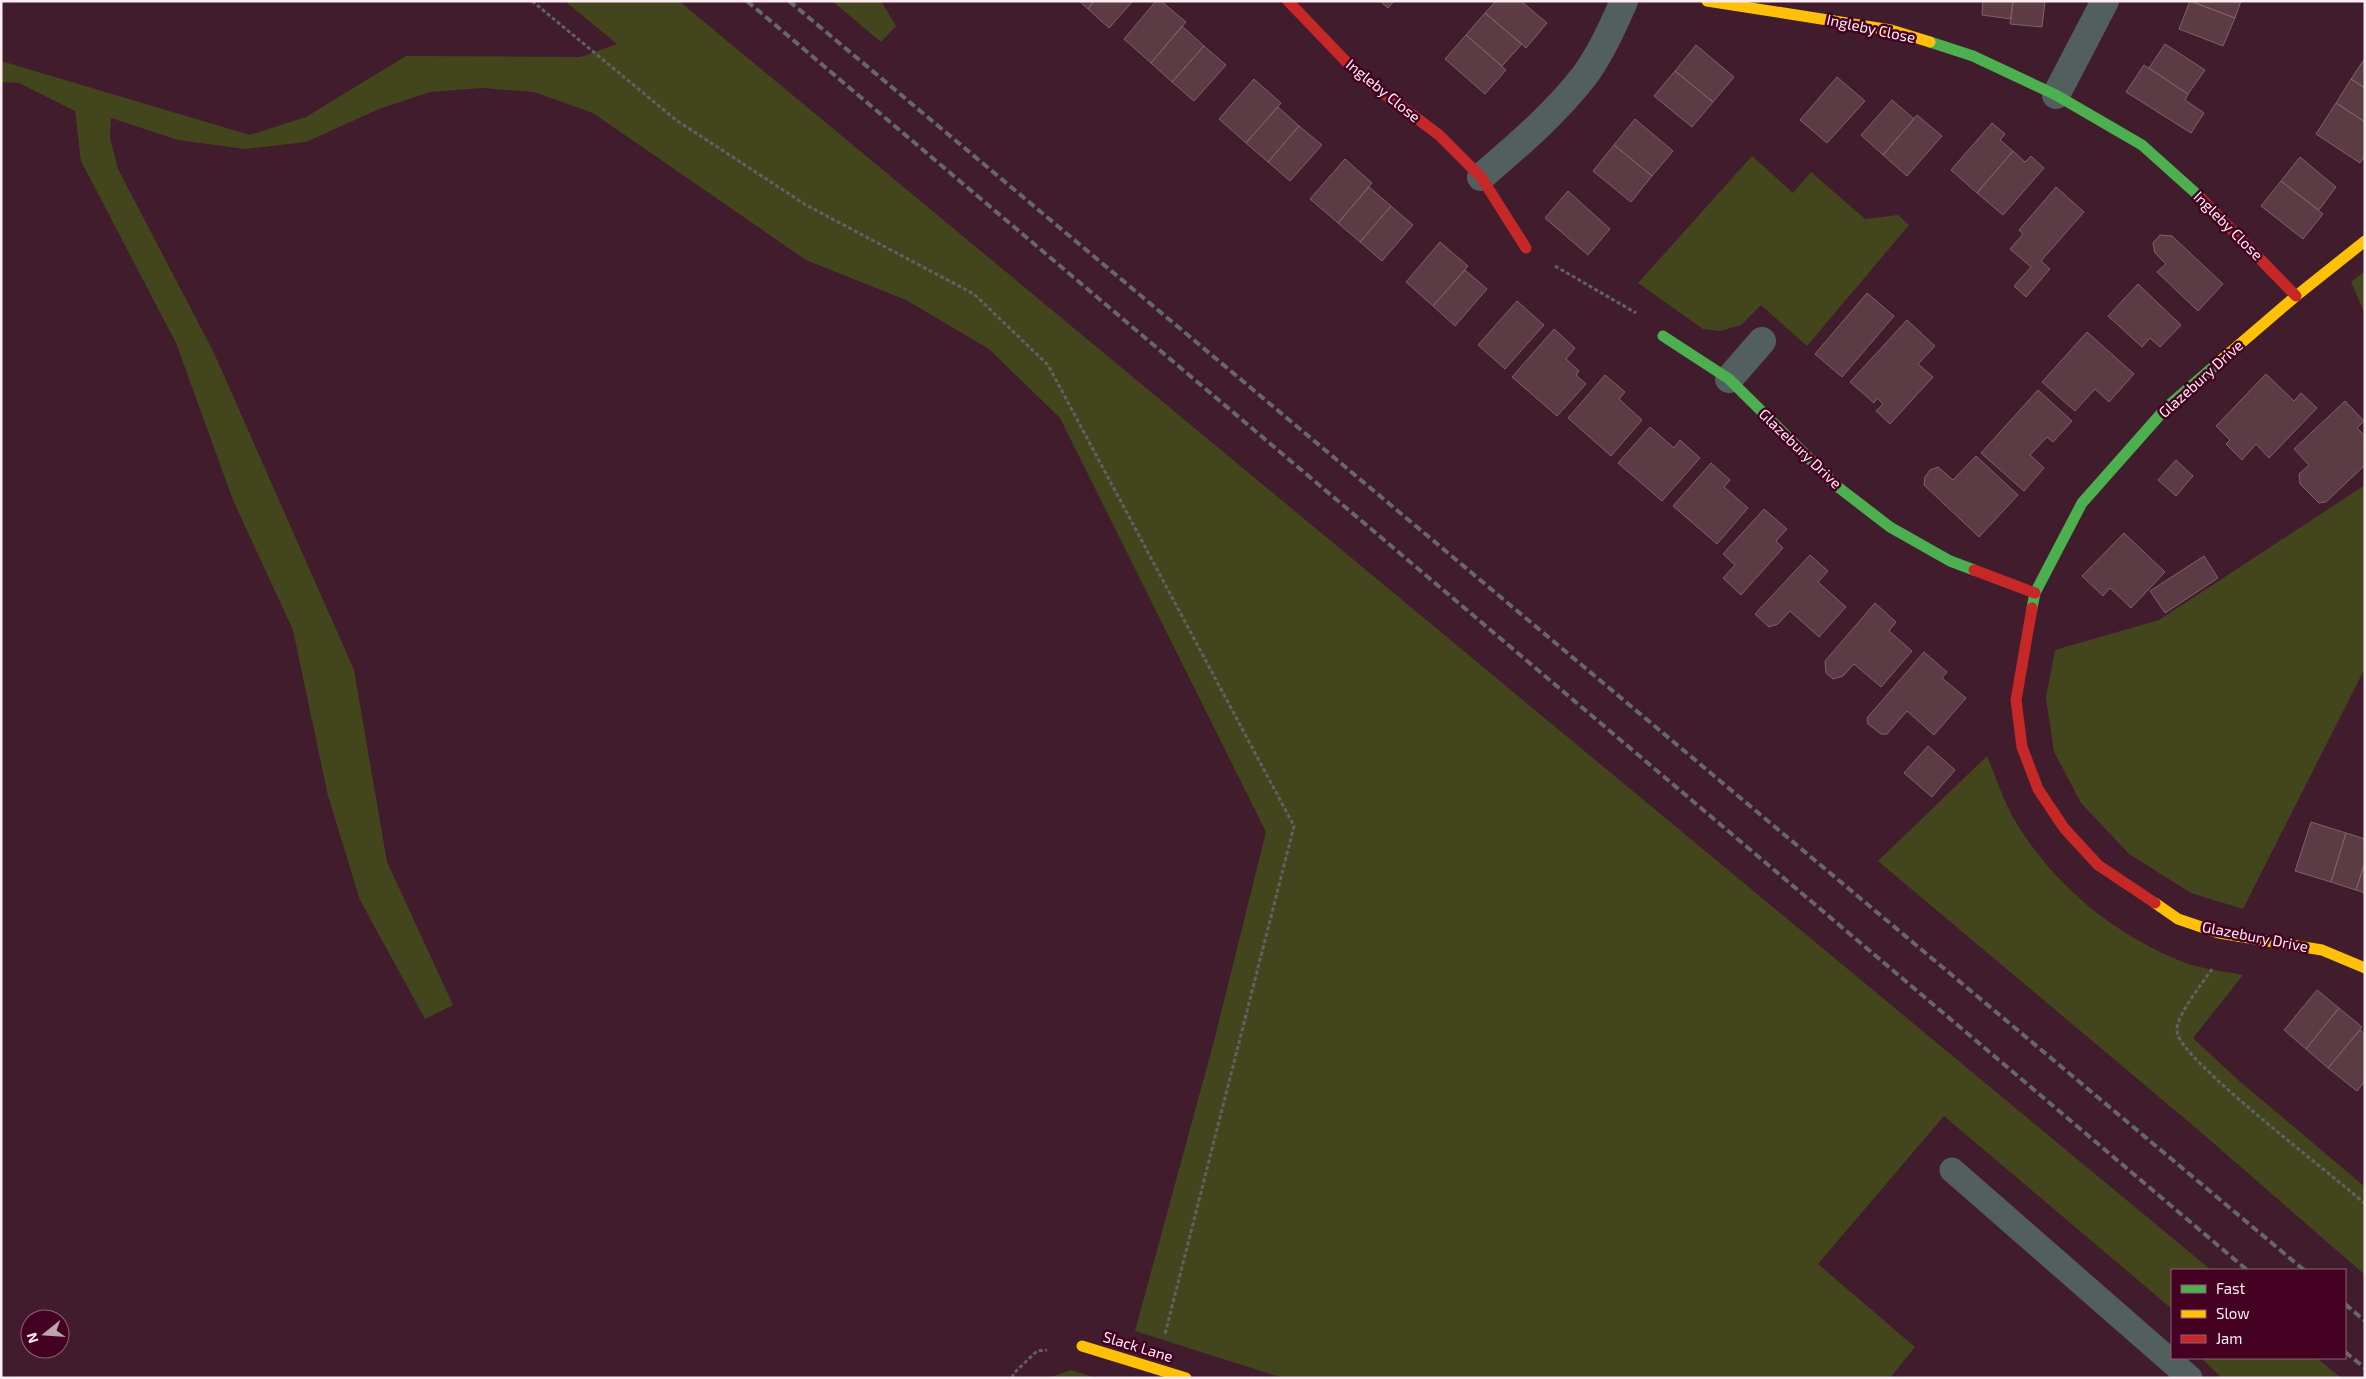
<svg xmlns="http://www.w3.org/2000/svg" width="2366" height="1379" font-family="'Exo 2',sans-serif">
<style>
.green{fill:#43461c}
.building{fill:#5b3c44;stroke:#816168}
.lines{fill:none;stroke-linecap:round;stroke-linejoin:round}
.path{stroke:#606163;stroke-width:3;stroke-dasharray:4 2.5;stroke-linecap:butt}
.lane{stroke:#535f5e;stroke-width:25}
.street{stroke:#535f5e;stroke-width:28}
.fast{stroke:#4caf50;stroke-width:11}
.slow{stroke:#ffc107;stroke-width:11}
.jam{stroke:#c62828;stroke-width:11}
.rail{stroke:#666769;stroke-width:4;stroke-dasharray:8 4;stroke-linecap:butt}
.labels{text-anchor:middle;stroke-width:5;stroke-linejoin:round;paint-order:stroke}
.street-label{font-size:15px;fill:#ffedf2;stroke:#440121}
</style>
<rect width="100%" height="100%" fill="#411c2c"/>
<path class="green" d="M565 1H679L2211 1270H2172V1309L1944 1116 1818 1264 1915 1347 1890 1378H1283L1135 1331 1214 1041 1266 832 1060 418 989 349 906 300 806 260 593 113 534 92 482 88 430 92 379 109 306 142 245 149 178 140 111 118 110 138 118 169 214 353 354 670 387 862 453 1005 425 1019 360 900 328 796 293 630 233 500 176 343 81 161 75 111 19 83 1 82V61L250 135 306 117 406 56 581 57 617 44Z
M832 1H881L896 26 881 42Z
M1752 156 1793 193 1811 172 1865 219 1898 215 1909 225 1807 346 1761 305 1741 325 1720 331 1703 329 1638 283Z
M2365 271V314L2351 282Z
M2365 485V668L2243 909 2191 893 2129 854 2081 803 2054 752 2046 698 2055 650 2159 620Z
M1987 756C1996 777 2003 800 2014 819 2052 884 2114 935 2183 962 2201 969 2224 971 2243 975L2193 1038 2237 1079 2365 1187V1275L2196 1128 1878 861Z
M2201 1358H2317L2341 1378H2222Z
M1071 1370 1096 1378H1048Z"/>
<path class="building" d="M1079 1H1094L1088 9Z
M1094 1H1133L1109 28 1088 9Z
M1156 1H1161L1186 22 1151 63 1124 39Z
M1380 1H1394L1388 8Z
M1496 1H1521L1547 23 1526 48 1485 13Z
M1983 1H2013L2011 19 1982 15Z
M2013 1H2045L2042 27 2010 24Z
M2190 1 2235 18 2223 46 2179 29Z
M2190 1H2241L2235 18Z
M1485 13 1522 44 1502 66 1466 35Z
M1182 26 1204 46 1172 82 1151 63Z
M1466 35 1506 70 1485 94 1445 59Z
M2165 44 2205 70 2188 94 2149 68Z
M1696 45 1734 77 1713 102 1675 71Z
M1204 46 1226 65 1194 101 1172 82Z
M2365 58V88L2351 79Z
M2144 65 2188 94 2185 100 2204 113 2191 133 2126 92Z
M1675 71 1713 102 1692 127 1654 96Z
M1837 77 1865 101 1827 143 1800 120Z
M1254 79 1281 103 1246 143 1219 119Z
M2351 79 2365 88V122L2336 103Z
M1892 100 1914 119 1883 155 1861 135Z
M2336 103 2365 122V156L2360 163 2316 134Z
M1278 107 1299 126 1268 162 1246 143Z
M1917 115 1942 136 1907 176 1883 155Z
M1635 119 1673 151 1652 176 1614 145Z
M1992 123 2005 134 2000 140 2013 151 1977 193 1951 170Z
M1299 126 1322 145 1290 181 1268 162Z
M1614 145 1652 176 1631 202 1593 171Z
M2013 151 2025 162 2031 156 2044 168 2003 215 1977 193Z
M2300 157 2336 187 2319 210 2281 181Z
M1345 159 1372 183 1338 223 1310 199Z
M2281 181 2323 214 2303 239 2261 206Z
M1369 187 1391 206 1360 242 1338 223Z
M2056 187 2084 212 2041 261 2050 269 2026 297 2014 286 2031 267 2010 249 2023 234 2019 230Z
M1568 191 1610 229 1588 255 1545 218Z
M1391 206 1413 225 1382 261 1360 242Z
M2160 235 2172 236 2223 284 2198 311 2157 272 2166 264 2155 253 2153 243Z
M1440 242 1468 266 1433 306 1406 282Z
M1465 270 1487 289 1455 326 1433 306Z
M2138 284 2181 325 2160 347 2150 338 2142 347 2108 316Z
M1867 293 1894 316 1842 377 1815 354Z
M1517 301 1544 325 1505 369 1478 345Z
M1907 320 1935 346 1918 364 1933 377 1890 424 1876 411 1883 404 1877 398 1874 403 1850 382Z
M1554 329 1575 348 1566 359 1579 371 1576 375 1586 384 1557 416 1512 377Z
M2087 332 2134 374 2109 402 2095 389 2075 411 2042 382Z
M2266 374 2294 401 2301 393 2317 408 2269 458 2256 444 2242 460 2226 444 2230 440 2216 426Z
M1605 375 1625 392 1619 399 1642 420 1611 456 1568 418Z
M2038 390 2072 421 2053 442 2047 437 2030 455 2044 468 2024 491 1981 453Z
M2345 401 2364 421 2357 428 2365 436V465L2326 502 2319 503 2300 484 2299 474 2309 465 2294 449Z
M1650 427 1674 448 1680 440 1700 458 1662 501 1618 463Z
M1976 456 2018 495 1979 537 1924 485 1925 477 1930 470 1938 467 1953 480Z
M2176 460 2193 476 2176 496 2158 480Z
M1711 463 1730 480 1724 487 1748 508 1717 544 1673 506Z
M1764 509 1787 529 1776 541 1783 548 1741 595 1723 578 1735 565 1723 554Z
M2124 533 2165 572 2131 608 2110 588 2103 596 2082 576Z
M1810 555 1828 571 1818 582 1846 607 1819 637 1790 611 1778 624 1769 627 1755 614Z
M2204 556 2218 578 2165 613 2150 591Z
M1875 603 1896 622 1889 631 1912 651 1881 687 1854 664 1843 676 1833 679 1826 673 1825 661Z
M1924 652 1947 672 1942 678 1966 698 1934 735 1907 711 1887 734H1881L1868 724 1867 718Z
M1928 746 1955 770 1932 797 1904 773Z
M2311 822 2346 833 2331 882 2295 871Z
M2346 833 2365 839V862L2356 890 2331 882Z
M2365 862V893L2356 890Z
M2317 990 2339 1008 2306 1049 2284 1030Z
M2339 1008 2362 1027 2328 1068 2306 1049Z
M2360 1030 2365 1034V1081L2357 1091 2328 1068Z"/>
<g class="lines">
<path class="path" d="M532 1 676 120 806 205 974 294 1048 365 1294 826 1165 1334
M1555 266 1636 313
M2212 969C2203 983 2175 1016 2177 1032 2180 1060 2335 1176 2365 1204
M1013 1378V1374L1037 1351 1047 1350"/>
<path class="lane" d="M1952 1170 2190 1378"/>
<path class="street" d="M2056 95 2105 1
M1481 177C1518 145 1555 114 1585 75 1601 53 1613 26 1624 1
M1729 379 1762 341"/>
<path class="fast" d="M1930 42 1973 56 2056 95 2142 145 2200 197
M1663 336 1729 379 1838 487 1890 527 1950 561 1974 570
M2032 608 2035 593 2082 503 2167 407 2219 362"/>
<path class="slow" d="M1707 1 1891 30 1930 42
M2219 362 2296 296 2365 241
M2155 903 2178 919 2219 933 2322 950 2365 968
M1082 1346 1186 1378"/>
<path class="jam" d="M1288 1 1358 74 1439 135 1481 177 1526 248
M2200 197 2296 296
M1974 570 2035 593
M2032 608 2016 700 2022 747 2038 789 2064 828 2098 865 2155 903"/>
<path class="rail" d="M747 1 2247 1270
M789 1 2304 1270
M2345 1304 2365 1321
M2345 1352 2365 1368"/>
</g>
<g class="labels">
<g class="street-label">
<text transform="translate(1871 29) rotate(12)" y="5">Ingleby Close</text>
<text transform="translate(1383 91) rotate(39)" y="5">Ingleby Close</text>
<text transform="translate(2228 226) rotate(45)" y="5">Ingleby Close</text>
<text transform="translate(2201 379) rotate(-42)" y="5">Glazebury Drive</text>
<text transform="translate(1800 449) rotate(44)" y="5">Glazebury Drive</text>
<text transform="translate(2255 937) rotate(11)" y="5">Glazebury Drive</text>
<text transform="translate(1138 1347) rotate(17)" y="5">Slack Lane</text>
</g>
</g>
<rect width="2366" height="1379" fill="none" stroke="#ffedf2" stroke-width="5"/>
<rect x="2171" y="1269" width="175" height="90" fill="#440121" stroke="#8f5f75"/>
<rect x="2181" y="1285" width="25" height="8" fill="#4caf50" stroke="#8f5f75"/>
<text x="2216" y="1294" font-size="15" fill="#ffedf2">Fast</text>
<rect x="2181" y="1310" width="25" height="8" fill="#ffc107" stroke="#8f5f75"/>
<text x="2216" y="1319" font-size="15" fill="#ffedf2">Slow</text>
<rect x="2181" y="1335" width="25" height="8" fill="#c62828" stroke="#8f5f75"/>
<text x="2216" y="1344" font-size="15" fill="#ffedf2">Jam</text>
<g transform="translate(45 1334) rotate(253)"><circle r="24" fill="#440121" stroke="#8f5f75"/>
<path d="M0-4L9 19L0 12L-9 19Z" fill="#bca4ad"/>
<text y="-8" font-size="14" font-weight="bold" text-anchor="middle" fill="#ffedf2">N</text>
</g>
</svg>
